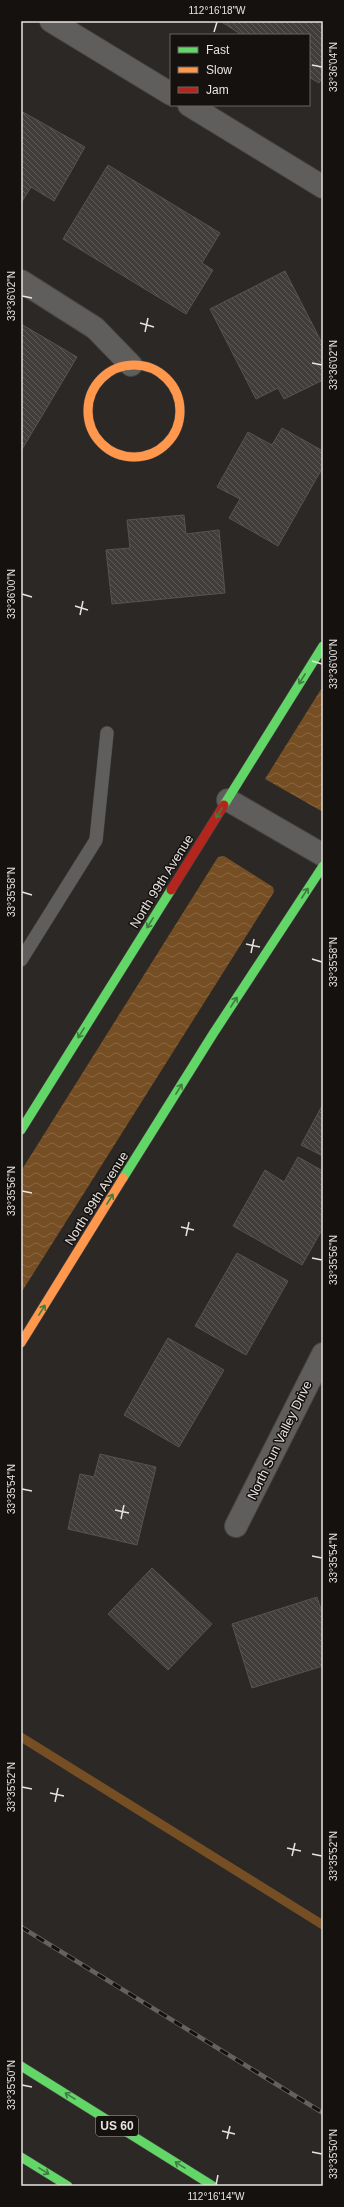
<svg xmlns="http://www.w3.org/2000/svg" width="344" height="2207" font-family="Helvetica,sans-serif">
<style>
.water{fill:url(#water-waves)}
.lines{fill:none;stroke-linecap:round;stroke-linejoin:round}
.stream{stroke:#764e24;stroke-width:9}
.building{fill:url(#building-back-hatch);stroke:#565351}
.lane-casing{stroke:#484645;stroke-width:14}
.street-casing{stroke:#484645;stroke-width:24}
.fast-casing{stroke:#484645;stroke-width:10}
.slow-casing{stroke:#484645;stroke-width:10}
.jam-casing{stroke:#484645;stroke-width:10}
.lane{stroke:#605e5d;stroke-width:13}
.street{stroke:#605e5d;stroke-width:22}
.fast{stroke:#63d668;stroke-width:9}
.slow{stroke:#ff974d;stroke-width:9}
.jam{stroke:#b3261e;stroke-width:9}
.rail-casing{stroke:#646261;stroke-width:4.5}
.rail{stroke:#14110f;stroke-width:3;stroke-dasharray:9;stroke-linecap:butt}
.oneway{stroke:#3f7d40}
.ticks{fill:none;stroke:#e8e3e0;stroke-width:1.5}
.labels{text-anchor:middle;stroke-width:3;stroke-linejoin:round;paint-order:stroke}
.shield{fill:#14110f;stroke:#a8a4a1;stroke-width:1}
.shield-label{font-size:12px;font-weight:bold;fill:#e8e3e0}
.street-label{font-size:13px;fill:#e8e3e0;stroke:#14110f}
.neatline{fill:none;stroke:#e8e3e0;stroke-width:1.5}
.ticks-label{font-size:10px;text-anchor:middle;fill:#e8e3e0}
</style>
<defs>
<pattern id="water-waves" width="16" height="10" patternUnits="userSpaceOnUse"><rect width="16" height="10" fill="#764e24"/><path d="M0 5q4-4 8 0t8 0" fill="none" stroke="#8a6744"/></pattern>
<pattern id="building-back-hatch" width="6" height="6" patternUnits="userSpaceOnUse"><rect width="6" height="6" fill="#403d3b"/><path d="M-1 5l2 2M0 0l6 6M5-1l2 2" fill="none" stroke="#5c5957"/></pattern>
</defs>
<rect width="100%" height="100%" fill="#2b2826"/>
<path class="water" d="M323 686V812L265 779Z
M224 856 273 887 274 892 21 1293V1171L218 857Z"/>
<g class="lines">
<path class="stream" d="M21 1737 323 1925"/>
</g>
<path class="building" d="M220 21H323V76L319 83 309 77V35H242Z
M21 111 85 147 54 201 31 187 21 203Z
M108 165 220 233 202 263 213 270 186 314 63 239Z
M285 271 323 345V380L284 399 278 388 256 399 210 309Z
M21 324 77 357 21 451Z
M282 428 323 451V467L278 546 229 518 240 499 217 487 248 432 272 445Z
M184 515 186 534 219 530 225 593 112 604 106 550 130 548 127 520Z
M323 1104V1156L301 1145Z
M298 1157 323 1171V1228L302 1265 233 1226 265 1170 284 1182Z
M237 1253 288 1281 246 1355 195 1326Z
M168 1338 224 1370 179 1447 124 1415Z
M100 1454 156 1467 137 1545 68 1529 80 1474 94 1477Z
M152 1568 212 1624 168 1670 108 1614Z
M317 1597 323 1615V1666L252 1688 232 1624Z"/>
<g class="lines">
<g class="lane-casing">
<path id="lane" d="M21 960 96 840 107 733"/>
</g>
<g class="street-casing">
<path id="street" d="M51 21 171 94
M189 105 323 187
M21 281 95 328 131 365
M228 800 323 855
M236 1526 323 1354"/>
</g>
<g class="fast-casing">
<path id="fast" d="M224 805 323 646
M21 1130 171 890
M123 1178 213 1034 323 866
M21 2066 213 2186
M21 2157 68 2186"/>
</g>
<g class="slow-casing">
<path id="slow" d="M88 411a46 46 0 1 1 92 0a46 46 0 1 1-92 0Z
M21 1343 123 1178"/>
</g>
<g class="jam-casing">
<path id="jam" d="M171 890 224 805"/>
</g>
<use href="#lane" class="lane"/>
<use href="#street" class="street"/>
<use href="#fast" class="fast"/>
<use href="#slow" class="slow"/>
<use href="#jam" class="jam"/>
<g class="rail-casing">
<path id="rail" d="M21 1927 323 2113"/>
</g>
<use href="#rail" class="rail"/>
</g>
<defs><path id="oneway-shaft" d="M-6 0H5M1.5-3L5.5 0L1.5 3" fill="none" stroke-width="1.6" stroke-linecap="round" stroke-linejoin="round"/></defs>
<g class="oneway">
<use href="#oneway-shaft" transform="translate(302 679) rotate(122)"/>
<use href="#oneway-shaft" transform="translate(219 813) rotate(122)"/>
<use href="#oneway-shaft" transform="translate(305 893) rotate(-57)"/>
<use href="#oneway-shaft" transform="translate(150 923) rotate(122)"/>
<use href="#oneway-shaft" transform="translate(234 1002) rotate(-57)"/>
<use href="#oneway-shaft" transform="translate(81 1033) rotate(122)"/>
<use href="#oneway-shaft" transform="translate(179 1089) rotate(-58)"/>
<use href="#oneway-shaft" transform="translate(110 1199) rotate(-58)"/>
<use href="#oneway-shaft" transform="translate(42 1310) rotate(-58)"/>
<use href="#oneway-shaft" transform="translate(70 2096) rotate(-148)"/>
<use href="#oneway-shaft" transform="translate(180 2165) rotate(-148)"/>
<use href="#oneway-shaft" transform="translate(44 2171) rotate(32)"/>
</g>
<path class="ticks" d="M214 32 217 22M312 65 322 67M22 296 32 298M140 323 154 327M145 332 148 318M312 363 322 365M22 594 32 597M75 606 88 610M80 615 83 601M312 661 322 664M22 892 32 895M246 944 260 947M251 953 254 939M312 959 322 962M22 1191 32 1193M181 1227 194 1230M186 1236 189 1222M312 1258 322 1260M22 1489 32 1491M115 1510 129 1513M121 1519 124 1505M312 1556 322 1558M22 1787 32 1789M50 1793 64 1796M55 1802 58 1788M287 1848 301 1851M312 1854 322 1856M292 1856 295 1843M22 2085 32 2087M222 2131 235 2134M227 2139 230 2126M312 2152 322 2154M216 2185 218 2175"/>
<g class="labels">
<rect class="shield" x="96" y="2116" width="42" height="20" rx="3"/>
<g class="shield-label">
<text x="117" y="2130">US 60</text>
</g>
<g class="street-label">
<text transform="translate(161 881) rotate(-58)" y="5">North 99th Avenue</text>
<text transform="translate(96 1198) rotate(-58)" y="5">North 99th Avenue</text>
<text transform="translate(279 1440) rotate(-64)" y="5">North Sun Valley Drive</text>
</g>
</g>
<rect width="344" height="2207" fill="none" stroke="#14110f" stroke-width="44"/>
<rect x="170" y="34" width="140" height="72" fill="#14110f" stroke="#696563"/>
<rect x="178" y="47" width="20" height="6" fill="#63d668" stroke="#696563"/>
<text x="206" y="54" font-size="12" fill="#e8e3e0">Fast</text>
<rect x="178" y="67" width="20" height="6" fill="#ff974d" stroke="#696563"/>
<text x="206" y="74" font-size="12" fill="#e8e3e0">Slow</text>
<rect x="178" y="87" width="20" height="6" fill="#b3261e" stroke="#696563"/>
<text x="206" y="94" font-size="12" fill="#e8e3e0">Jam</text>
<rect x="22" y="22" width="300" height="2163" class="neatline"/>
<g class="ticks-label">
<text x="217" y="14">112°16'18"W</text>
<text transform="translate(333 67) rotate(-90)" y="4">33°36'04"N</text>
<text transform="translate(11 296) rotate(-90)" y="4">33°36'02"N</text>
<text transform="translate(333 365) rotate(-90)" y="4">33°36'02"N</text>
<text transform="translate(11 594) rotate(-90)" y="4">33°36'00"N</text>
<text transform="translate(333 664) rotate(-90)" y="4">33°36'00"N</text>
<text transform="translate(11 892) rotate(-90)" y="4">33°35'58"N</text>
<text transform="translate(333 962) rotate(-90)" y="4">33°35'58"N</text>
<text transform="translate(11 1191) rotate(-90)" y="4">33°35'56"N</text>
<text transform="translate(333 1260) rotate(-90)" y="4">33°35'56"N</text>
<text transform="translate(11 1489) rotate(-90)" y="4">33°35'54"N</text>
<text transform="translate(333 1558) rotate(-90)" y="4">33°35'54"N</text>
<text transform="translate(11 1787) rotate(-90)" y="4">33°35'52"N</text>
<text transform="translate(333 1856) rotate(-90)" y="4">33°35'52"N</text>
<text transform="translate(11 2085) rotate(-90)" y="4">33°35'50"N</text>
<text transform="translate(333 2154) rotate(-90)" y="4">33°35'50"N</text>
<text x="216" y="2200">112°16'14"W</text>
</g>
</svg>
